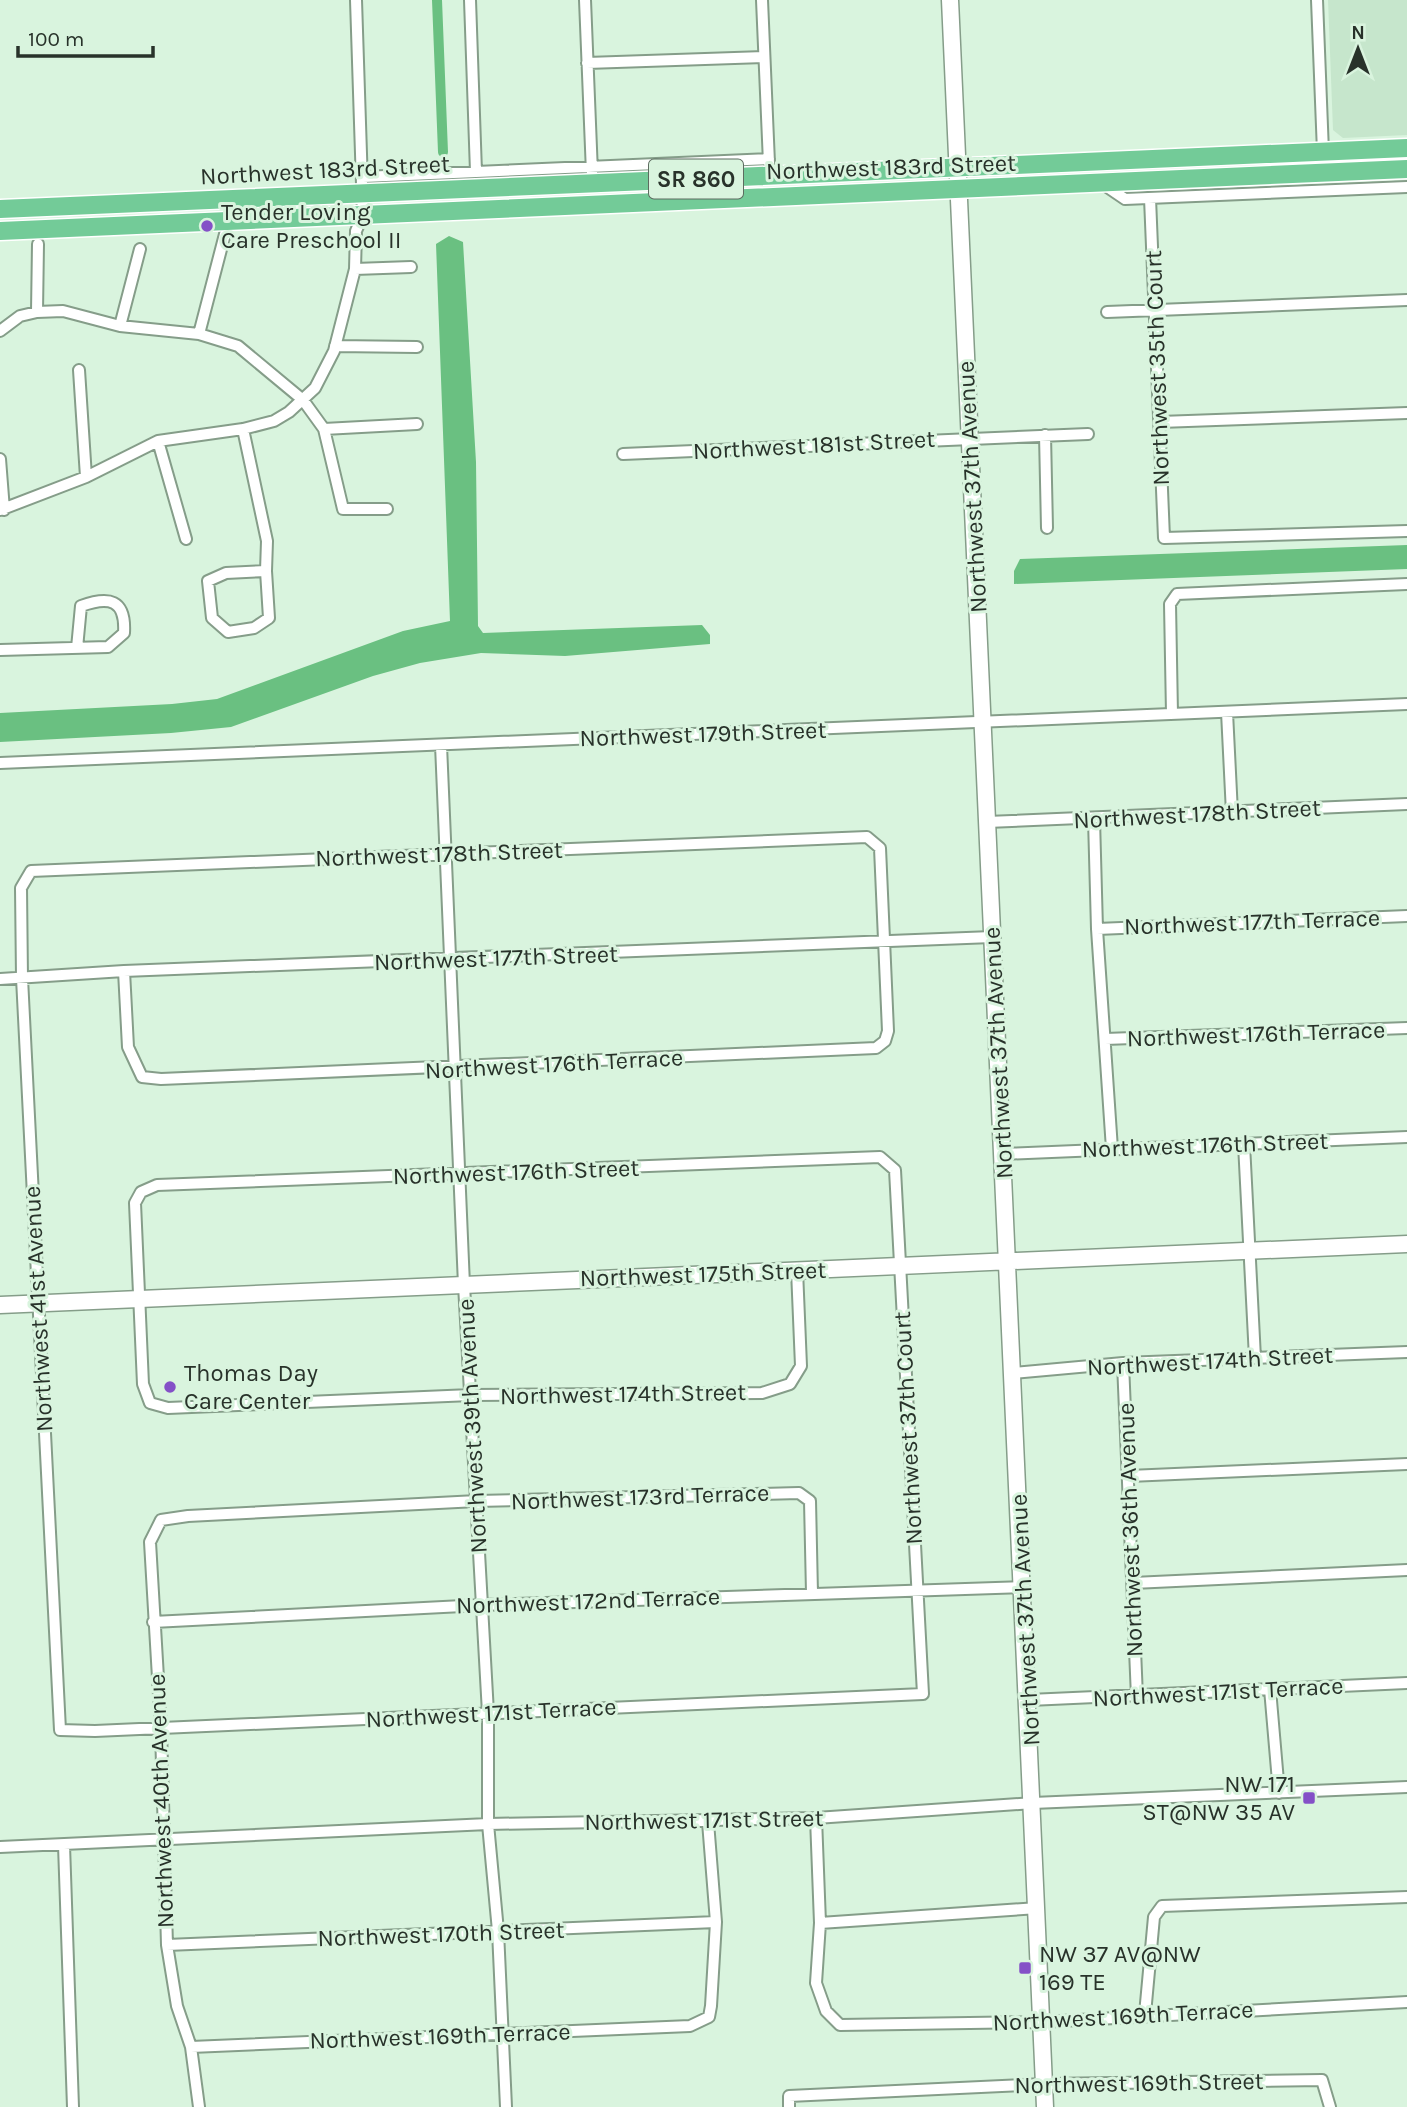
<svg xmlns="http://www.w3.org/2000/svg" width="1407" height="2107" font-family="Karla,sans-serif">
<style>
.built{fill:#c6e6cc}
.water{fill:#6ac081}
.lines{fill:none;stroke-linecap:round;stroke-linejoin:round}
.canal{stroke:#6ac081;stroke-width:10}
.street-casing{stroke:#859d89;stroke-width:14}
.secondary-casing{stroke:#859d89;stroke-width:19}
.primary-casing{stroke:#fff;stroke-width:21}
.street{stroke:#fff;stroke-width:10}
.secondary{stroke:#fff;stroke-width:16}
.primary{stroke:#73cb98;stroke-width:18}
.poi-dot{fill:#8450c7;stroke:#d9f4de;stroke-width:2.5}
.labels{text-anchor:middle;stroke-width:6;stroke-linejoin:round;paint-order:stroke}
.shield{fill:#d9f4de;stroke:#5d6c60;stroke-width:2}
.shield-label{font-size:23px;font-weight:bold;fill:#28322a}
.street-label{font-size:24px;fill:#28322a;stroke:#d9f4de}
.poi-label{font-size:24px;fill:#28322a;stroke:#d9f4de;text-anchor:start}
</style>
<rect width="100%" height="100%" fill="#d9f4de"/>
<path class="built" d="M1328 0H1407V135L1343 138 1333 130Z"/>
<path class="water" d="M449 236 463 242 476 462 478 626 483 633 702 625 710 635V644L565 656 481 653 420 663 373 676 231 727 171 733 0 742V713L172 704 217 699 403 631 450 621 436 244Z
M1407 545V569L1014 584V571L1020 559Z"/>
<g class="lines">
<path class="canal" d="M437 0 443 152"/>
<g class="street-casing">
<path id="street" d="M470 0 476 172
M585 0 592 173
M762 0 769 163
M1317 0 1323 152
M587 63 764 57
M363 177 769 159
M1100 182 1125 199 1407 187
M1150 198 1164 538 1407 531
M355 269 411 267
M37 312 38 244
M1107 312 1407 300
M120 326 140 249
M0 331 20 316 37 312 63 311 120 326 199 334 238 346 303 400 324 429 343 509H387
M199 334 225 234
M335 346 417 347
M79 370 86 477
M1160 422 1407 413
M243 429 267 541 266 571
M324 429 417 424
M1045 435 1047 528
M158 441 186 539
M623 454 1088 434
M0 459 4 510
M0 510 86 477 158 441 243 429 274 421 289 412 315 388 334 351 355 269 356 231 363 215 356 0
M266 571 269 618 254 628 228 632 212 618 208 581 226 573Z
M0 650 108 647 124 633C126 599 109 596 81 606L77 648
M1227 712 1232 813
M1172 714 1170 604 1177 594 1407 584
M441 745 464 1285 488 1713V1824L498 1931 506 2107
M0 763 1407 704
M1094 819 1097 929 1112 1149
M987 822 1407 804
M1097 929 1407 916
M124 971 128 1047 142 1077 161 1079 876 1048 885 1041 888 1031 880 848 867 837 31 871 21 888 22 978 60 1730 95 1731 923 1694 895 1170 880 1157 157 1185 141 1192 135 1203 143 1384 150 1403 168 1408 471 1395 762 1393 790 1384 801 1366 797 1270
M0 979 124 971 992 937
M1105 1039 1407 1028
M1244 1144 1255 1358
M1002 1154 1407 1137
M1123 1363 1137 1697
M1013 1373 1123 1363 1407 1352
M1129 1476 1407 1464
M1133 1583 1407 1570
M153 1622 482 1605 1024 1587
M1270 1689 1279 1793
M1029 1700 1407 1683
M816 1818 820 1923 816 1983 826 2011 840 2025 1042 2022 1407 2002
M64 1845 73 2107
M0 1847 488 1824 816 1818 1033 1803 1407 1787
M820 1923 1038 1908
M167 1945 716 1922
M1145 2014 1154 1917 1162 1906 1407 1897
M191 2047 690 2026 709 2017 711 2006 716 1922 708 1822
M199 2107 191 2047 177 2006 167 1945 161 1729 150 1542 161 1520 188 1516 477 1501 799 1493 810 1501 812 1593
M789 2107V2096L1045 2084 1322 2080 1330 2107"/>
</g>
<g class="secondary-casing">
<path id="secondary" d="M950 0 1045 2107
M0 1305 1407 1244"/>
</g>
<g class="primary-casing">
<path id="primary" d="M0 209 1407 148
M0 231 1407 169"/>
</g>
<use href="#street" class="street"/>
<use href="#secondary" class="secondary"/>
<use href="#primary" class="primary"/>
</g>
<g class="poi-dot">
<circle cx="207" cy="226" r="7"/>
<circle cx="170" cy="1387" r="7"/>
<rect x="1302" y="1791" width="14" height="14" rx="3.5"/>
<rect x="1018" y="1961" width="14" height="14" rx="3.5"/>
</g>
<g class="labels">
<rect class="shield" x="649" y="159.5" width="94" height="39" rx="5"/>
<g class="shield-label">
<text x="696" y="187">SR 860</text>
</g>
<g class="street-label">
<text transform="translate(891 167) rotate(-2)" y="8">Northwest 183rd Street</text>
<text transform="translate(325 170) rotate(-3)" y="8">Northwest 183rd Street</text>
<text transform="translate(1157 368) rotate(-92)" y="8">Northwest 35th Court</text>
<text transform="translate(814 445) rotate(-3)" y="8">Northwest 181st Street</text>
<text transform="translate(972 487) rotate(-93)" y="8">Northwest 37th Avenue</text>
<text transform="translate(703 734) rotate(-2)" y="8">Northwest 179th Street</text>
<text transform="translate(1197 814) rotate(-3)" y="8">Northwest 178th Street</text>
<text transform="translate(439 854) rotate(-2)" y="8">Northwest 178th Street</text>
<text transform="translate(1252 922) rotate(-2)" y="8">Northwest 177th Terrace</text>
<text transform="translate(496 958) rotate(-2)" y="8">Northwest 177th Street</text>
<text transform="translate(1256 1034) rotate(-2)" y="8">Northwest 176th Terrace</text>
<text transform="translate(998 1053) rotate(-93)" y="8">Northwest 37th Avenue</text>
<text transform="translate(554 1064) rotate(-3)" y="8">Northwest 176th Terrace</text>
<text transform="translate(1205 1145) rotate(-2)" y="8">Northwest 176th Street</text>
<text transform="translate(516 1172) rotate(-2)" y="8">Northwest 176th Street</text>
<text transform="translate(703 1274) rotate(-2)" y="8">Northwest 175th Street</text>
<text transform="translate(38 1309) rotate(-93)" y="8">Northwest 41st Avenue</text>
<text transform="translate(1210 1361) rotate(-3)" y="8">Northwest 174th Street</text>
<text transform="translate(623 1394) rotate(-1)" y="8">Northwest 174th Street</text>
<text transform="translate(472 1426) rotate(-93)" y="8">Northwest 39th Avenue</text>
<text transform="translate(908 1428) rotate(-93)" y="8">Northwest 37th Court</text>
<text transform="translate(640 1497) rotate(-2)" y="8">Northwest 173rd Terrace</text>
<text transform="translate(1130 1530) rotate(-92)" y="8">Northwest 36th Avenue</text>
<text transform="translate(588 1601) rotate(-2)" y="8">Northwest 172nd Terrace</text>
<text transform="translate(1025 1620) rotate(-93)" y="8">Northwest 37th Avenue</text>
<text transform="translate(1218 1692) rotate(-3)" y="8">Northwest 171st Terrace</text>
<text transform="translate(491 1713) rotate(-3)" y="8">Northwest 171st Terrace</text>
<text transform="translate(161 1801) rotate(-92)" y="8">Northwest 40th Avenue</text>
<text transform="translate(704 1820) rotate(-1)" y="8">Northwest 171st Street</text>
<text transform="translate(441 1934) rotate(-2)" y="8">Northwest 170th Street</text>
<text transform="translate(1123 2016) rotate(-3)" y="8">Northwest 169th Terrace</text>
<text transform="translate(440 2036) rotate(-2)" y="8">Northwest 169th Terrace</text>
<text transform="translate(1139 2083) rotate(-1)" y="8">Northwest 169th Street</text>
</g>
<g class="poi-label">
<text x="221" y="220">Tender Loving<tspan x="221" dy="28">Care Preschool II</tspan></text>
<text x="184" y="1381">Thomas Day<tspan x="184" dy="28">Care Center</tspan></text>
<text x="1295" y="1792" text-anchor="end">NW 171<tspan x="1295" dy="28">ST@NW 35 AV</tspan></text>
<text x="1039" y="1962">NW 37 AV@NW<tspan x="1039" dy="28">169 TE</tspan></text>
</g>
</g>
<g transform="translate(1358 49)" stroke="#d9f4de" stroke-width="5" paint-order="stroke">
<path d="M0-5L12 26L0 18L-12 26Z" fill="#28322a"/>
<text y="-10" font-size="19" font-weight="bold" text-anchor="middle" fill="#28322a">N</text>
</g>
<path d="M18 46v10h135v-10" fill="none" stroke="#28322a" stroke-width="3.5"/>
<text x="28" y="46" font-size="21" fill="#28322a" stroke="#d9f4de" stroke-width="5" paint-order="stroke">100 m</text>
</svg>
